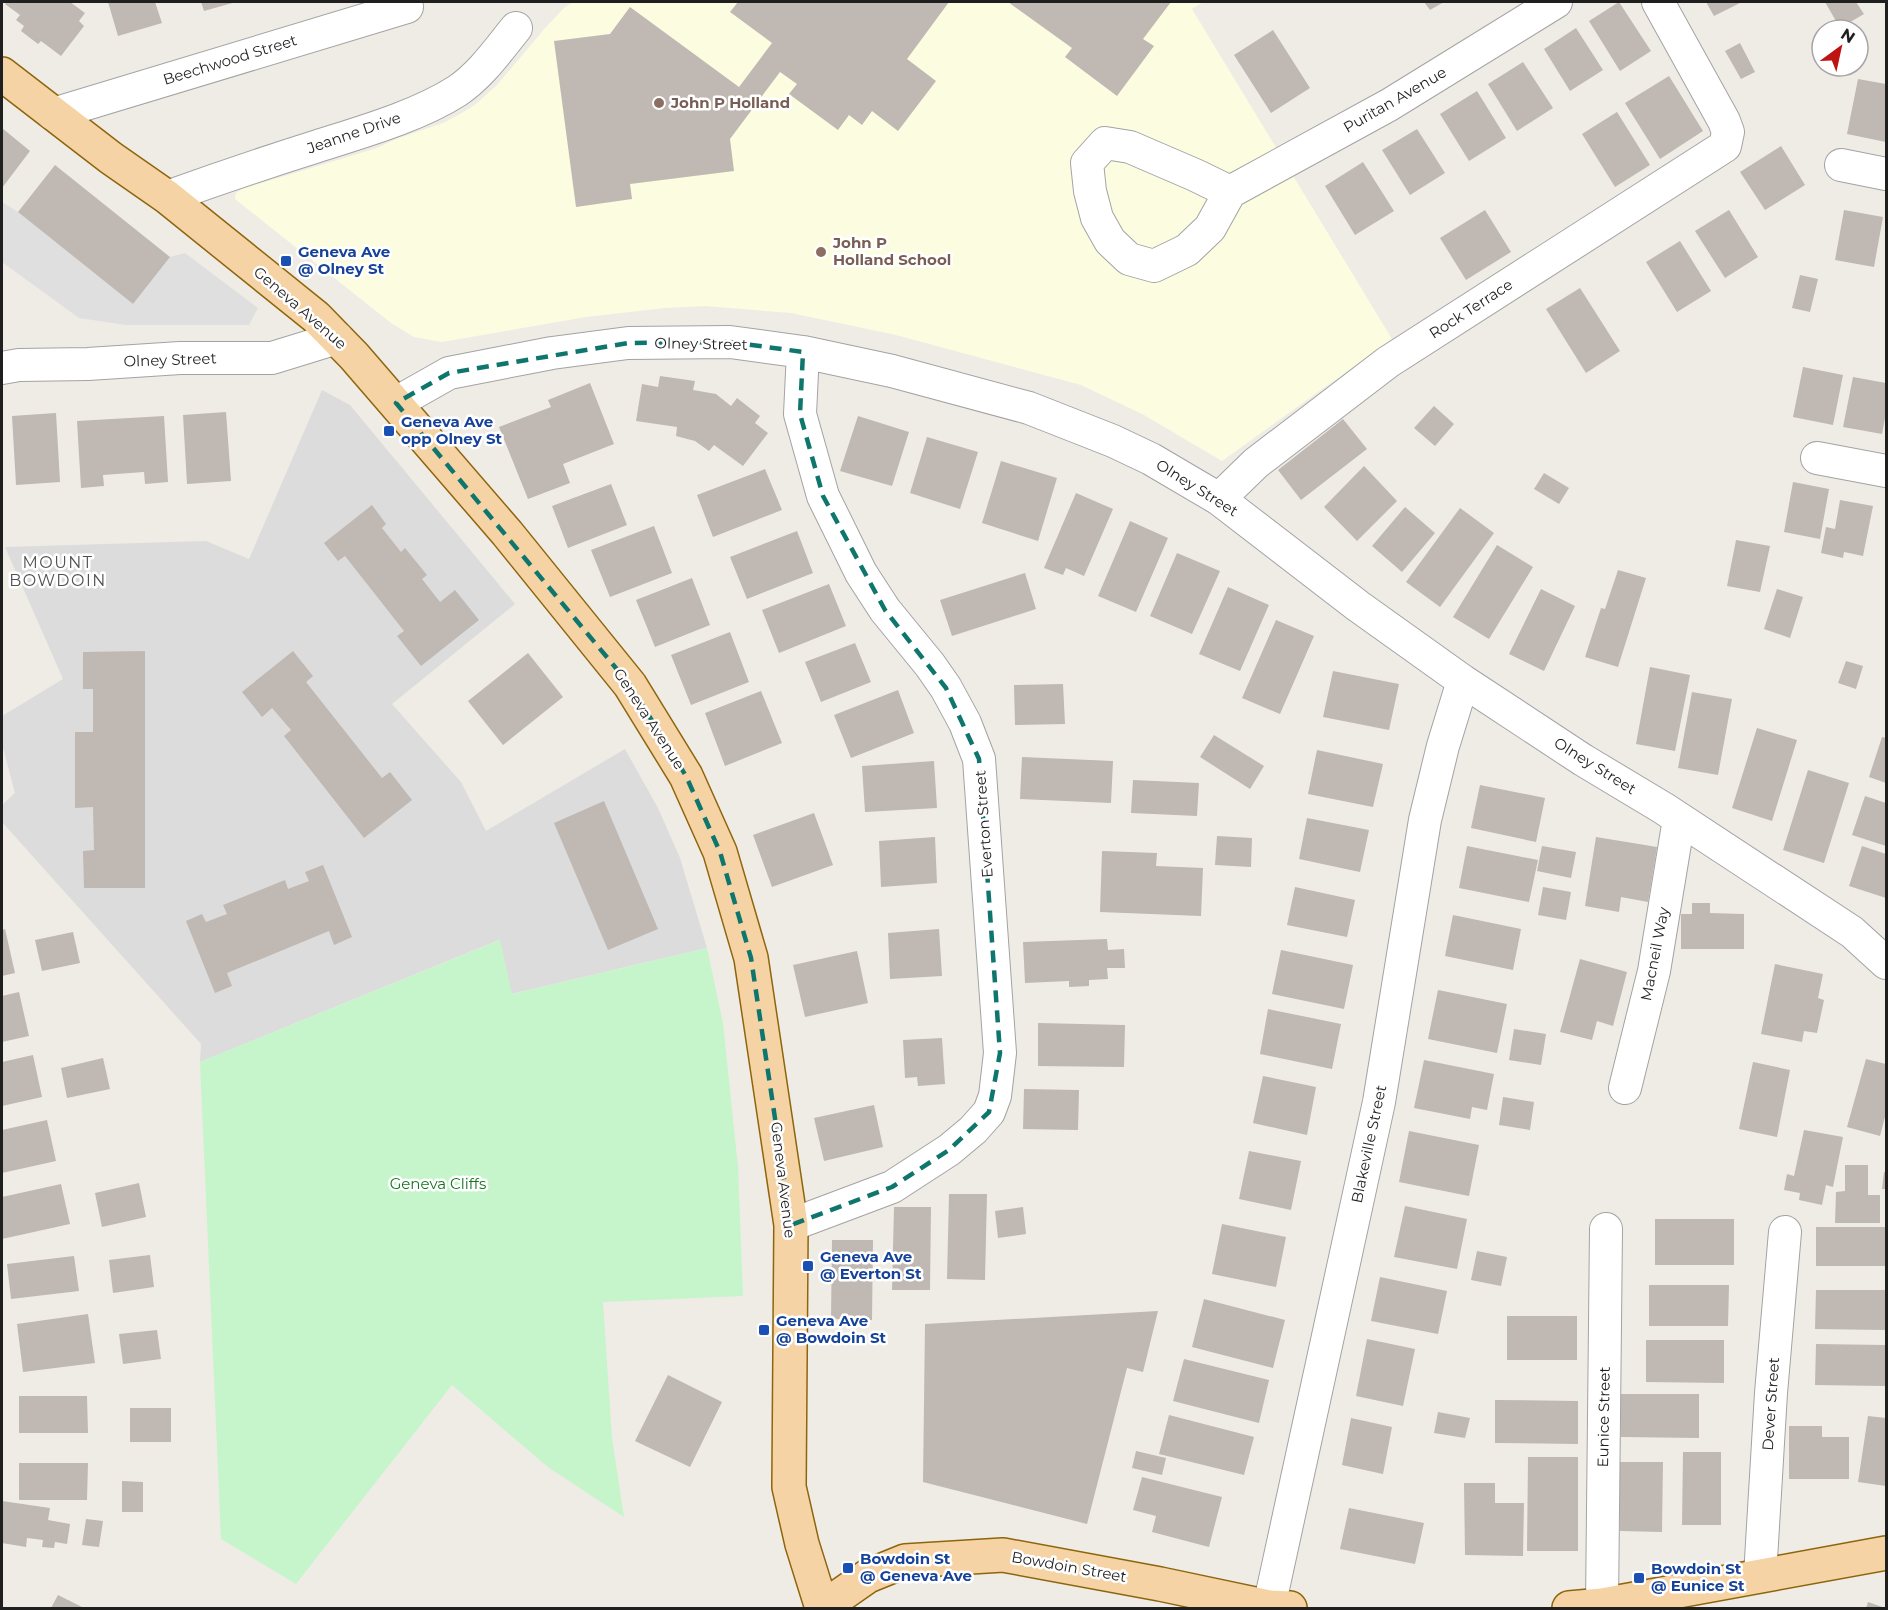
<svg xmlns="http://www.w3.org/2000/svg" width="1888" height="1610" font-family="Montserrat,sans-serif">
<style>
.residential{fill:#dddcdc}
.education{fill:#fcfce1}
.park{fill:#c6f5cb}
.parking{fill:#dfdfdf}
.building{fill:#bfb8b3}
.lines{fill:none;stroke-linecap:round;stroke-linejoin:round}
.minor-casing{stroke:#a3a3a3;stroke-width:34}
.major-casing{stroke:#8e650c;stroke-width:36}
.minor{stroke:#fff;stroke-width:32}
.major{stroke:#f5d3a5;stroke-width:33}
.marked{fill:none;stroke:#0f766e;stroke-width:4.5;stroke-dasharray:12 8;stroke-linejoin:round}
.education-dot{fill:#8d6e63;stroke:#fff;stroke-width:2}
.transit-dot{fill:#1a4fb4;stroke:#fff;stroke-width:2}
.labels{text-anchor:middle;stroke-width:5;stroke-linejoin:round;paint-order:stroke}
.street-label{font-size:15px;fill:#1f1f1f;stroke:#fff}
.education-label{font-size:15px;font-weight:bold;fill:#785e54;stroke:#fff;text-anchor:start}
.transit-label{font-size:15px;font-weight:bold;fill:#164399;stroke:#fff;text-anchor:start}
.park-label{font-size:15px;fill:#14751e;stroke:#fff}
.neighbourhood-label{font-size:16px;letter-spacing:1.5px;fill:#525252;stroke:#fff}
</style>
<rect width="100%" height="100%" fill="#efece6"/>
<path class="residential" d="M322 390 350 405 515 604 392 704 461 782 486 831 625 749 658 808 680 858 707 948 511 994 499 940 200 1062 201 1044 2 822V805L15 793 2 744V716L63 679 5 547 206 541 249 559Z"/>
<path class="education" d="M573 2H1203L1192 9 1392 339 1222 461 1144 415 1081 385 896 335 791 313 705 306 665 308 586 317 442 342 414 337 391 323 235 199 236 193 242 189 377 148 396 139 443 123 462 113 476 104 497 85 546 27 565 7Z"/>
<path class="park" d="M500 940 512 994 707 948 723 1023 738 1167 743 1296 603 1302 612 1438 624 1517 549 1468 452 1385 296 1584 221 1539 200 1062Z"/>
<path class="parking" d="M2 202 18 212 133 304 170 257 185 253 258 308 249 325H126L79 318 2 262Z"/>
<path class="building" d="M7 2H70L85 13 79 21 84 26 61 56 41 41 38 44 21 31 24 26 16 20 20 15 5 4Z
M108 2H155L162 23 118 36Z
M201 2H236L204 11Z
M738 2H949L907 59 936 81 898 131 872 111 862 125 849 115 838 130 789 94 797 84 780 72 730 139 734 171 630 184 632 199 576 207 554 41 610 34 630 7 739 87 772 43 730 12Z
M1008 2H1171L1143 39 1154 46 1117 96 1065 57 1072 48Z
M1424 2H1444L1430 10Z
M1619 2 1651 51 1620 71 1589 21Z
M1706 2H1742L1714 16Z
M1825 2H1856L1864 14 1840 28Z
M1576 28 1603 70 1570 91 1544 49Z
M1273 30 1310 88 1271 113 1234 55Z
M1740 43 1755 72 1741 79 1725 51Z
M1523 62 1553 108 1517 131 1488 84Z
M1669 76 1703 131 1660 159 1625 103Z
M1858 79 1886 84V142L1847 134Z
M1477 91 1506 138 1469 161 1440 114Z
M1617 112 1650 165 1615 187 1582 134Z
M2 128 30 151 2 188Z
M1417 129 1445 173 1410 195 1382 150Z
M1781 146 1805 185 1765 210 1740 172Z
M1363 162 1394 211 1355 235 1325 186Z
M55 165 170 257 133 304 18 212Z
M1485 210 1511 252 1466 280 1440 238Z
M1729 210 1758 257 1725 278 1695 231Z
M1844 210 1883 217 1874 267 1835 260Z
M1680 241 1711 291 1677 312 1646 262Z
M1800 275 1818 279 1810 312 1792 308Z
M1580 288 1620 351 1586 373 1546 309Z
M1803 367 1843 375 1833 425 1793 417Z
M660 376 695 381 693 390 716 394 731 406 737 398 760 416 755 423 768 433 743 466 714 445 709 451 695 441 676 436 677 427 636 421 642 384 658 387Z
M1853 377 1886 383V413L1882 434 1843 427Z
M590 383 614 444 563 464 570 483 528 499 499 427 551 407 548 400Z
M1434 406 1454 424 1435 446 1414 428Z
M226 412 231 481 187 484 183 415Z
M56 413 60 482 16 485 12 416Z
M164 416 168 482 145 484 144 472 103 475 104 486 81 488 77 421Z
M858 416 909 432 892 486 840 471Z
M1343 419 1367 449 1301 500 1278 470Z
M927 437 978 452 960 509 910 493Z
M1001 461 1057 478 1038 541 982 523Z
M1364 466 1397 501 1357 541 1324 507Z
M765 469 782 510 713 537 697 495Z
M1544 473 1569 488 1559 504 1534 489Z
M1793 482 1829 489 1820 539 1784 532Z
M611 484 627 525 568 548 552 506Z
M1076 493 1113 509 1084 576 1066 568 1063 575 1044 568Z
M1840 500 1873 506 1863 556 1844 552 1843 558 1821 553 1826 527 1835 529Z
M372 505 386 524 382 528 401 552 405 548 427 575 422 579 440 602 455 590 479 620 421 666 397 636 404 631 345 556 338 561 324 543Z
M1405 507 1435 533 1402 572 1372 546Z
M1460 508 1494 533 1440 607 1406 582Z
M1130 521 1168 538 1136 612 1098 596Z
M654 526 672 573 610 597 591 550Z
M797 531 813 573 747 599 730 557Z
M1736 540 1770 546 1760 592 1727 586Z
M1497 545 1533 567 1489 639 1453 617Z
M1177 553 1220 571 1192 634 1150 616Z
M1618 570 1646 578 1618 667 1585 657 1601 608 1605 609Z
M1025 573 1036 609 952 636 940 600Z
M692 578 710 625 655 647 636 600Z
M829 584 846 626 779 653 762 610Z
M1228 587 1269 605 1240 671 1199 654Z
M1541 589 1575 606 1544 671 1509 654Z
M1777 589 1803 597 1790 638 1764 629Z
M1276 620 1314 636 1280 714 1242 698Z
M730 632 749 682 691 705 671 655Z
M855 643 871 682 821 702 805 662Z
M145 651V888H84L83 851 94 850 93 807 75 808V732H93V689H83V652Z
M293 651 313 676 306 682 382 778 390 772 412 800 364 838 284 736 291 730 272 708 262 717 242 692Z
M528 653 563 697 503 745 468 701Z
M1846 661 1863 666 1856 689 1838 683Z
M1650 667 1690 675 1675 751 1636 744Z
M1333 671 1399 684 1389 730 1323 717Z
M1063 684 1065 724 1015 725 1014 685Z
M898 690 914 733 851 758 834 715Z
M761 691 782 743 725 766 705 713Z
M1692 692 1732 699 1718 775 1678 768Z
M1757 728 1797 740 1772 821 1732 808Z
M1214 735 1264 766 1250 789 1200 757Z
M1882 737 1886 738V783L1869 777Z
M1317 750 1383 764 1373 807 1308 794Z
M1022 757 1113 761 1111 803 1020 799Z
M934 761 937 808 865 812 862 766Z
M1808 770 1849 783 1824 863 1783 850Z
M1133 780 1199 783 1197 816 1131 813Z
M1480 785 1545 798 1536 842 1471 828Z
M1865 796 1886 803V846L1852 835Z
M604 801 658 929 608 950 554 823Z
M814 813 833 865 772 887 753 835Z
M1307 818 1369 830 1360 872 1299 859Z
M1217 836 1252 838 1251 867 1215 865Z
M935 837 937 883 881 887 879 841Z
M1596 837 1657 847 1648 902 1621 897 1619 912 1585 906Z
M1467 846 1538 860 1529 902 1459 888Z
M1542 846 1576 852 1571 878 1537 871Z
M1862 846 1886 854V898L1849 886Z
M1102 851 1157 853 1156 866 1203 868 1201 916 1100 912Z
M323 865 352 937 334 945 329 931 227 973 232 986 215 993 186 921 202 914 206 922 227 914 223 905 285 880 288 889 309 881 305 872Z
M1295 887 1355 900 1347 937 1287 925Z
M1543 887 1571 892 1566 920 1538 915Z
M1692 903H1710V913L1744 914V949H1681V914H1692Z
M1453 915 1521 929 1513 970 1445 956Z
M5 929 15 973 2 976V930Z
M939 929 942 976 890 979 888 933Z
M73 932 80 963 42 971 35 940Z
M1107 939 1108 950 1124 949 1125 968H1107L1108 979 1089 980V986L1069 987V981L1025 983 1023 942Z
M1281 950 1353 965 1344 1009 1272 994Z
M857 951 868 1003 805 1017 793 965Z
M1580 959 1627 972 1613 1026 1597 1021 1592 1040 1560 1032Z
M1775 964 1823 974 1818 998 1824 1000 1817 1033 1804 1031 1802 1042 1761 1034Z
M1438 990 1507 1004 1497 1053 1428 1039Z
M19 992 29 1036 2 1042V996Z
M1268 1009 1341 1024 1332 1069 1260 1054Z
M1038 1023 1125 1025 1124 1067 1038 1066Z
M1514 1029 1546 1034 1541 1065 1509 1060Z
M942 1038 945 1084 918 1086 917 1077 905 1078 903 1040Z
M33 1055 42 1097 2 1106V1062Z
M103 1058 110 1089 67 1098 61 1068Z
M1866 1059 1886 1064V1113L1880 1136 1847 1127Z
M1424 1060 1494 1074 1487 1110 1472 1107 1470 1119 1414 1108Z
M1753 1062 1790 1070 1777 1137 1739 1129Z
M1263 1076 1316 1087 1307 1135 1253 1123Z
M1024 1089 1079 1090 1078 1130 1023 1129Z
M1503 1097 1534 1102 1530 1130 1499 1125Z
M874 1105 883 1147 824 1161 814 1118Z
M47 1120 56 1161 2 1173V1130Z
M1804 1130 1843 1137 1833 1187 1826 1185 1822 1205 1799 1200 1800 1193 1784 1190 1787 1174 1794 1176Z
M1409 1131 1479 1145 1469 1196 1399 1182Z
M1249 1151 1301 1161 1291 1210 1239 1199Z
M1845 1165H1868V1195H1880V1223H1835L1836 1192 1845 1191Z
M1884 1172H1886V1189H1882Z
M139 1183 146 1217 102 1227 95 1193Z
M61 1184 70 1224 2 1239V1197Z
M949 1194H987L985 1280 947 1279Z
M1405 1206 1467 1219 1457 1269 1394 1257Z
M894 1207H931L930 1290H892Z
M1023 1207 1026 1234 998 1238 995 1211Z
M1655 1219H1734V1265H1655Z
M1222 1224 1286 1237 1276 1287 1212 1274Z
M1816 1227H1886V1266H1816Z
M832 1240H873L872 1320 831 1319Z
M1477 1251 1507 1257 1501 1286 1471 1280Z
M150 1255 154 1287 113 1293 109 1260Z
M74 1256 79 1291 11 1299 7 1264Z
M1380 1277 1447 1291 1438 1334 1371 1321Z
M1649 1285H1729L1728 1326H1649Z
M1816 1290H1886V1330L1815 1329Z
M1204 1299 1285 1320 1273 1368 1192 1347Z
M1158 1311 1143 1372 1127 1368 1087 1524 923 1482 925 1324Z
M88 1314 95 1363 23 1372 17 1324Z
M1507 1316H1577V1360H1507Z
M157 1330 161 1359 123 1364 119 1334Z
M1367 1339 1415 1349 1403 1406 1356 1396Z
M1646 1340H1724V1383L1646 1382Z
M1816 1344 1886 1345V1386L1815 1385Z
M1184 1359 1269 1380 1259 1423 1173 1401Z
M668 1375 722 1402 690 1467 635 1441Z
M1621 1394H1699V1438L1621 1437Z
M19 1396H87L88 1433H19Z
M1495 1400 1578 1401V1444L1495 1443Z
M130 1408H171V1442H130Z
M1438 1412 1470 1418 1465 1438 1434 1433Z
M1169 1415 1254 1437 1244 1475 1159 1454Z
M1868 1416 1886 1418V1486L1858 1482Z
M1351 1418 1392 1427 1383 1474 1342 1465Z
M1789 1426H1822V1437H1849V1479H1789Z
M1136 1451 1166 1458 1162 1475 1132 1468Z
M1683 1452H1721V1525H1682Z
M1528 1457H1578V1551H1527Z
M1620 1462H1663L1662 1532 1620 1531Z
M19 1463H88L87 1500H19Z
M1142 1477 1222 1497 1209 1547 1152 1532 1156 1516 1133 1510Z
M122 1481 143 1482V1512H122Z
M1464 1483H1495V1503H1524L1523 1556 1465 1555Z
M2 1501 50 1508 48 1520 70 1524 67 1544 55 1542 54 1548 42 1547 43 1540 27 1538 26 1547 2 1543Z
M1349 1508 1424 1523 1415 1564 1340 1549Z
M86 1519 103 1521 99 1547 82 1545Z
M58 1595 84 1608H51Z
M1868 1602 1885 1608H1866Z"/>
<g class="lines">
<g class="minor-casing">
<path id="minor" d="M53 114 407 7
M1841 165 1886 174
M1230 192 1195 175 1130 147 1105 143 1087 163 1090 191 1097 218 1110 241 1129 259 1154 266 1187 250 1210 228 1230 192 1389 105 1556 2
M167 197C217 179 267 162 318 146 362 132 418 116 457 91 481 75 498 50 516 28
M2 368 19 365 88 364 180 358H272L337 338
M396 403 449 373 552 353 628 343 730 342 803 352 892 371 1029 408 1113 441 1151 459 1219 499 1358 606 1463 681 1583 760 1663 808 1852 932 1886 963
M1817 458 1886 471
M1219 499 1256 463 1388 362 1725 146 1728 132 1724 121 1658 2
M1625 1088 1654 971 1679 819
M791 1225 892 1187 949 1150 973 1130 989 1112 995 1096 1000 1053 979 759 965 723 946 688 930 665 885 610 861 573 823 496 800 414 803 352
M1760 1576 1771 1393 1785 1232
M1602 1605 1606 1229
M1269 1607 1379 1102 1425 820 1443 746 1463 681"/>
</g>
<g class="major-casing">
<path id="major" d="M2 74 111 158 167 197 316 317 354 356 507 533 630 685 686 776 720 852 751 958 791 1225 789 1487 802 1544 822 1608
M822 1608 868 1576 905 1561 1003 1555 1160 1584 1269 1607 1290 1608
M1569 1608 1602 1605 1886 1553"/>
</g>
<use href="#minor" class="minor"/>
<use href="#major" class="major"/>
</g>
<path class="marked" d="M730 342 803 352 800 414 823 496 885 610 946 688 979 759 1000 1053 989 1112 949 1150 892 1187 791 1225 751 958 720 852 686 776 630 685 396 403 449 373 628 343Z"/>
<g class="education-dot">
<circle cx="659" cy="103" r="6"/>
<circle cx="821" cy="252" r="6"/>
</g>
<g class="transit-dot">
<rect x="280" y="255" width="12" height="12" rx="3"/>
<rect x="383" y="425" width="12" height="12" rx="3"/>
<rect x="802" y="1260" width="12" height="12" rx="3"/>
<rect x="758" y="1324" width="12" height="12" rx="3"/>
<rect x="842" y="1562" width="12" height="12" rx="3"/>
<rect x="1633" y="1572" width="12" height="12" rx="3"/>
</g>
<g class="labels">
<g class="street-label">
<text transform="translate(230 60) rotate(-17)" y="5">Beechwood Street</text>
<text transform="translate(1395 100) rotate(-30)" y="5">Puritan Avenue</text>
<text transform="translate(354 133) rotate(-19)" y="5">Jeanne Drive</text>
<text transform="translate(300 308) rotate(41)" y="5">Geneva Avenue</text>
<text transform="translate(1471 309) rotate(-33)" y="5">Rock Terrace</text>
<text transform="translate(701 344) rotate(1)" y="5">Olney Street</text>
<text transform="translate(170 360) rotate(-2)" y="5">Olney Street</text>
<text transform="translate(1197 488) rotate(32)" y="5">Olney Street</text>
<text transform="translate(649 719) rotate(57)" y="5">Geneva Avenue</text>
<text transform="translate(1595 766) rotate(32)" y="5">Olney Street</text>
<text transform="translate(984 824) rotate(-94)" y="5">Everton Street</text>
<text transform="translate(1655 954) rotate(-79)" y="5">Macneil Way</text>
<text transform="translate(1369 1144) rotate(-78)" y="5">Blakeville Street</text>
<text transform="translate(783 1180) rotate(83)" y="5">Geneva Avenue</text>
<text transform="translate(1771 1404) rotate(-86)" y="5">Dever Street</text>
<text transform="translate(1604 1417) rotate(-89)" y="5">Eunice Street</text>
<text transform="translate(1069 1567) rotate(10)" y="5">Bowdoin Street</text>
</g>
<g class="education-label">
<text x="671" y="108">John P Holland</text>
<text x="833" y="248">John P<tspan x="833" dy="17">Holland School</tspan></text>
</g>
<g class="transit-label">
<text x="298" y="257">Geneva Ave<tspan x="298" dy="17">@ Olney St</tspan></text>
<text x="401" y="427">Geneva Ave<tspan x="401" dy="17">opp Olney St</tspan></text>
<text x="820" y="1262">Geneva Ave<tspan x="820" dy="17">@ Everton St</tspan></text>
<text x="776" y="1326">Geneva Ave<tspan x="776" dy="17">@ Bowdoin St</tspan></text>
<text x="860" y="1564">Bowdoin St<tspan x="860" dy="17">@ Geneva Ave</tspan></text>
<text x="1651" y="1574">Bowdoin St<tspan x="1651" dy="17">@ Eunice St</tspan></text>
</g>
<g class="park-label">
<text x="438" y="1189">Geneva Cliffs</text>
</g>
<g class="neighbourhood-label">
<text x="58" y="568">MOUNT<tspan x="58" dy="18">BOWDOIN</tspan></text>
</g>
</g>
<rect width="1888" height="1610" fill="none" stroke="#1f1f1f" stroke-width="6"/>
<g transform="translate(1840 48) rotate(33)"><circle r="28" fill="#ffffff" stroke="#a5a5a5" stroke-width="1.5"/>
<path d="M0-4.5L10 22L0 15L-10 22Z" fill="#be1310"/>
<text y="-9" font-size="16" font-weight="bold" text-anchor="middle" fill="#1f1f1f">N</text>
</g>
</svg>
